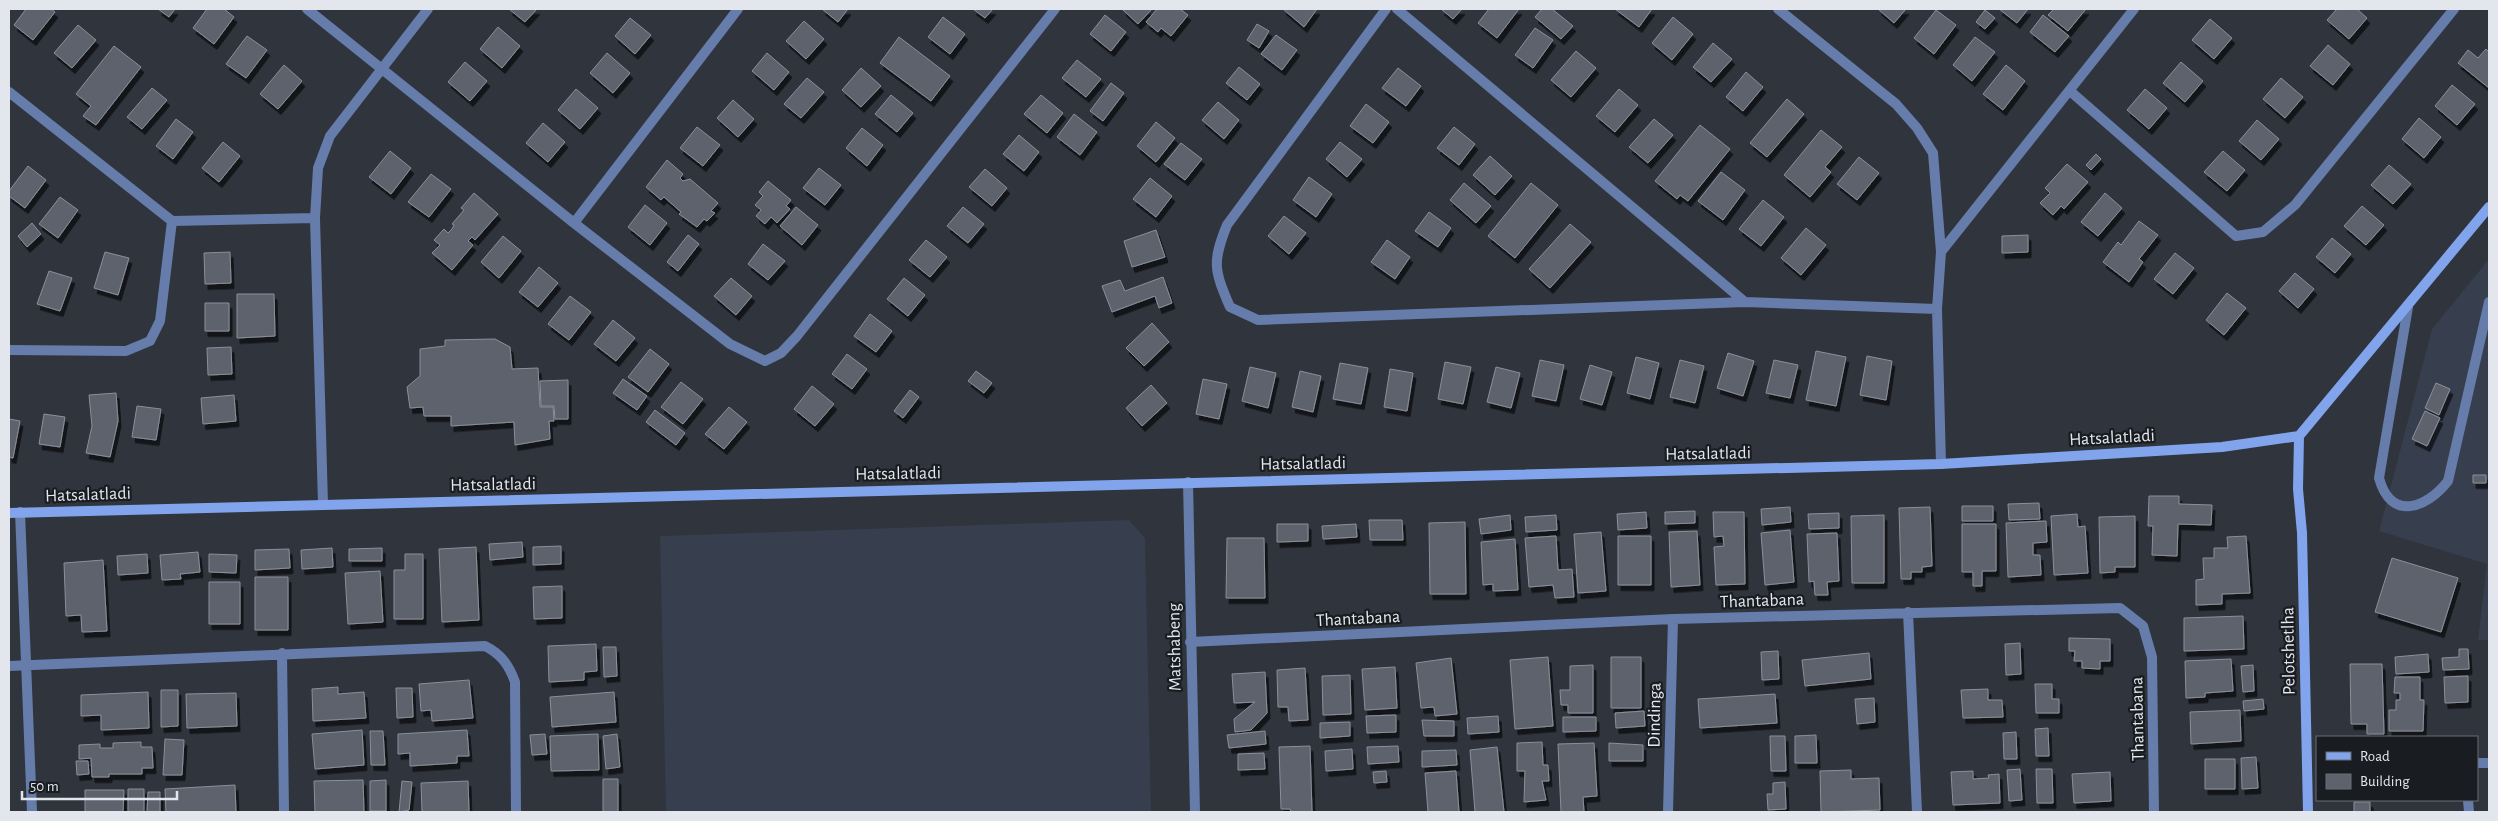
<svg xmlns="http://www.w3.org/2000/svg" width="2498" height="821" font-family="'Alegreya Sans',sans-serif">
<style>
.built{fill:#373e4d}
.building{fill:#5d626c;stroke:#8a909b;filter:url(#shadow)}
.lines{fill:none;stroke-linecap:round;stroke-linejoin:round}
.lane{stroke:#667caa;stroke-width:10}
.street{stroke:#667caa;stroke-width:10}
.secondary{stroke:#82a4ed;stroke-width:10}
.labels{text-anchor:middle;stroke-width:4.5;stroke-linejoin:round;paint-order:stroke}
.street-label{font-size:18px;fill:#e3e6ec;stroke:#191c20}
</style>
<defs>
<filter id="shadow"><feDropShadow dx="3" dy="5.5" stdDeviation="0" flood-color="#0009"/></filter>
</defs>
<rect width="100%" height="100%" fill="#2f343d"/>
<path class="built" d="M2489 259V640H2478L2487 564 2379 531 2432 329Z
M1129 520 1145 538 1151 812H666L660 536Z"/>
<path class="building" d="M26 9H51L55 12 33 40 14 25Z
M158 9H175L169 17Z
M207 9H224L234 17 214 44 193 28Z
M509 9H537L525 22Z
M822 9H848L838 22Z
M973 9H993L985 18Z
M1124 9H1152L1138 24 1123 10Z
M1157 9H1180L1188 15 1171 36 1161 28 1158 32 1146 22Z
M1283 9H1317L1304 27Z
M1441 9H1462L1453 19Z
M1489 9H1519L1497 38 1478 23Z
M1542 9H1552L1573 26 1561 39 1535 17Z
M1615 9H1652L1639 27Z
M1878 9H1906L1894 23Z
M1999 9H2028L2017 23Z
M2054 9H2086L2068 31 2048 15Z
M2337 9H2357L2367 18 2349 39 2327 20Z
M1936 10 1956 25 1934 54 1914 38Z
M1985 10 1995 18 1985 29 1976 22Z
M1105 15 1126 32 1111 51 1090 34Z
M2043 15 2069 36 2055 52 2030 32Z
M943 17 965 34 950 54 928 37Z
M1673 17 1693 34 1672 60 1652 43Z
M630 18 651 35 635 54 615 36Z
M2210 19 2232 38 2214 59 2192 40Z
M804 21 824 39 806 59 786 41Z
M1257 24 1269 31 1259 48 1247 40Z
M78 25 96 40 72 68 54 53Z
M498 27 520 46 502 68 480 49Z
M1535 28 1553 40 1533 68 1515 55Z
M1276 35 1297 50 1282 70 1261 54Z
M247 36 267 50 246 78 226 64Z
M899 37 950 76 931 101 880 63Z
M1975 37 1995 52 1972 81 1953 65Z
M1713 43 1732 59 1711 82 1693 67Z
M2328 45 2350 64 2333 85 2310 66Z
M114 46 141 67 96 125 83 116 91 106 76 94Z
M2486 49 2489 52V88L2458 63 2468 50 2478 58Z
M1576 51 1596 68 1571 97 1551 80Z
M607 53 630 73 613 93 590 73Z
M767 53 789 72 774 90 752 71Z
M1077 60 1101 79 1086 97 1062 78Z
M465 62 487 81 470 101 448 82Z
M2181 62 2203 81 2185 102 2163 83Z
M284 65 302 81 278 109 260 94Z
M2006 65 2025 81 2003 110 1983 94Z
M1239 67 1260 84 1247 100 1226 83Z
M861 68 881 86 861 107 842 90Z
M1398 68 1421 86 1406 106 1382 88Z
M1746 72 1763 87 1743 111 1726 97Z
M807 78 824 92 801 118 784 104Z
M2281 78 2303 97 2285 118 2263 99Z
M1111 83 1124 93 1103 121 1090 111Z
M2452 85 2475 104 2457 125 2435 106Z
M152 88 167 100 142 129 127 117Z
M576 89 598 108 580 129 558 110Z
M1619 89 1638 105 1615 132 1596 116Z
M2145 89 2167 108 2149 129 2127 110Z
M891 95 913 113 897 132 875 114Z
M1041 95 1063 113 1047 133 1024 114Z
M1787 99 1804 114 1767 157 1750 143Z
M733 100 754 119 738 137 717 118Z
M1218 102 1239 120 1224 139 1202 120Z
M1366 104 1389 122 1373 143 1350 126Z
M1074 114 1097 132 1080 155 1057 137Z
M2419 118 2441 137 2424 158 2402 139Z
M176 119 193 132 173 159 156 146Z
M1654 119 1673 135 1648 163 1629 147Z
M2257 120 2279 139 2261 160 2239 141Z
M1156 122 1175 138 1156 162 1137 146Z
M543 123 565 142 548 162 526 143Z
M1700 125 1730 149 1688 201 1680 195 1677 199 1655 181Z
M697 127 720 145 703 166 680 148Z
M1454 127 1475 144 1459 165 1437 148Z
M862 128 883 145 867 166 846 148Z
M1821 130 1842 147 1825 167 1831 172 1810 197 1784 175Z
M1019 135 1039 152 1024 171 1003 154Z
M223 142 240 156 219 182 202 168Z
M1340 142 1362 159 1347 177 1326 159Z
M1181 143 1202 159 1185 180 1164 164Z
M390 151 411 168 391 194 369 177Z
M2223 151 2245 170 2227 191 2204 172Z
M2096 154 2101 159 2091 170 2086 165Z
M1490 156 1512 176 1495 195 1473 175Z
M1859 157 1879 173 1857 200 1837 184Z
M667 160 683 174 680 178 683 181 690 179 718 203 711 211 715 213 707 221 704 219 697 227 679 214 681 212 664 197 661 200 646 187Z
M2067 164 2088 182 2064 209 2061 206 2053 215 2040 203 2050 193 2045 188Z
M2389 165 2411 184 2393 204 2371 185Z
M28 166 46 180 25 208 9 196V191Z
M819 168 841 185 825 205 803 188Z
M985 169 1007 188 992 206 969 187Z
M1721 172 1745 190 1723 220 1698 201Z
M431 174 451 189 429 217 408 202Z
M1309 177 1332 194 1316 217 1293 200Z
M1150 178 1172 196 1156 217 1133 199Z
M768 181 791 200 786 206 790 209 777 223 771 217 765 224 756 216 761 210 755 205 763 196 759 192Z
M1464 183 1491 206 1476 223 1450 200Z
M1531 183 1558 205 1515 258 1488 236Z
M474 193 498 214 475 240 472 237 468 241 473 245 452 270 432 253 440 245 434 240 444 229 448 233 452 229 454 225 452 224 464 210 461 208Z
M2105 193 2122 208 2098 236 2081 222Z
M60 197 78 210 58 238 39 224Z
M1763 200 1784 217 1761 246 1739 229Z
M645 205 667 223 650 245 628 227Z
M2362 206 2384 225 2366 245 2344 226Z
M796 207 818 225 802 245 780 226Z
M963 207 984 224 968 243 947 226Z
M1429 212 1451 228 1438 247 1415 231Z
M1284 216 1306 233 1289 254 1268 236Z
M2139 221 2158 235 2139 259 2143 262 2129 282 2103 262 2118 242 2121 245Z
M32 223 41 234 27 247 18 236Z
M1570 224 1591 242 1550 288 1529 269Z
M1806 228 1826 245 1801 275 1781 258Z
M1156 230 1165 257 1132 267 1124 241Z
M688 235 699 244 678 271 667 262Z
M2028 235V252L2002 253V236Z
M503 236 521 251 499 278 481 262Z
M2332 238 2351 254 2335 273 2316 257Z
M926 240 947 257 930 277 909 260Z
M1387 240 1410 257 1395 279 1371 262Z
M763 244 785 261 768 280 748 264Z
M105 252 129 258 118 295 94 288Z
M230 252 231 283 205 284 204 253Z
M2175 253 2194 268 2173 294 2154 279Z
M539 267 558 283 538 307 519 292Z
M49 271 72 278 60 311 37 304Z
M2295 273 2314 289 2298 308 2279 291Z
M1163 277 1172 303 1159 308 1155 296 1112 312 1102 286 1120 280 1125 291Z
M731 278 752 296 736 315 714 296Z
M904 278 925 295 908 316 887 299Z
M2227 293 2246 308 2224 335 2206 320Z
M237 294H274L275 336 237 338Z
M570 296 591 312 569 340 548 324Z
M205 303H229V331H205Z
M870 314 892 331 876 352 854 336Z
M613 320 635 338 616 361 594 344Z
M1152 323 1169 342 1144 366 1126 348Z
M495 339 510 347 512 369 538 368 540 407H553L554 421H549L550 439 515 445 514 422 451 426V416H424L423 407 410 408 407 387 420 376V349L445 346V340Z
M231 347 232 374 208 375 207 348Z
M650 349 669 364 648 392 628 377Z
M1816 351 1846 357 1836 406 1806 400Z
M1728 353 1754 361 1743 396 1717 388Z
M847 354 867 369 852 389 832 374Z
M1867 356 1892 361 1886 400 1860 395Z
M1636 357 1659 363 1650 399 1627 393Z
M1540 360 1564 365 1556 401 1532 396Z
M1680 360 1704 366 1695 403 1670 397Z
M1774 360 1798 365 1790 398 1766 393Z
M1445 362 1471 367 1463 404 1438 399Z
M1340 363 1368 368 1361 404 1333 399Z
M1590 365 1612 372 1602 405 1580 399Z
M1250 367 1276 373 1268 408 1242 401Z
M1496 367 1520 373 1511 408 1487 402Z
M1390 369 1413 373 1407 411 1384 407Z
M976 371 992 383 984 393 968 381Z
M1300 371 1321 376 1313 412 1292 407Z
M623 379 647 396 637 410 613 393Z
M1203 379 1227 384 1219 419 1196 414Z
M568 380V419H555L554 406H541L540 381Z
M681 382 703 399 683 424 661 407Z
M2436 383 2450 389 2439 415 2425 408Z
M1151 385 1167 403 1142 426 1126 408Z
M812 386 834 404 815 426 794 409Z
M910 390 919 397 903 418 894 411Z
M116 393 118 421 110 457 86 453 92 426 89 395Z
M234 395 236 421 203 424 201 398Z
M137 406 161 409 156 440 132 437Z
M729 407 747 422 724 449 705 434Z
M655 410 685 433 676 445 646 422Z
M2425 411 2440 418 2427 446 2412 439Z
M44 414 65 417 60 447 39 444Z
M9 419 20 421 13 458 9 457Z
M2473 475H2486V483H2473Z
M2149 496H2179V504L2212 505 2211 525 2178 524 2177 556 2152 555 2153 526H2148Z
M2039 503 2040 519 2009 520 2008 504Z
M1962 506H1993V521H1962Z
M1790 507 1791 522 1762 525 1761 509Z
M1930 507 1932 566 1922 567V572H1911V579H1901L1899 508Z
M1695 511V523L1665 524V512Z
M1646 512 1647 528 1618 530 1617 514Z
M1713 512H1744L1745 584 1716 585 1714 547 1724 546 1723 536 1714 537Z
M1839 513V528L1809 529 1808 514Z
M2077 514 2078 527 2085 526 2088 573 2054 575 2051 516Z
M1510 515 1511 530 1481 534 1479 519Z
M1556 515 1557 530 1526 532 1525 517Z
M1884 515V583H1852L1851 516Z
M2135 516V567H2115V572L2100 573 2099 517Z
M1369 520H1402L1403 540H1370Z
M2046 521 2047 542 2033 543V555H2040L2041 575 2008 577 2006 523Z
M1465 522 1466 594H1430L1429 523Z
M1277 524H1308V541L1277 542Z
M1356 524 1357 537 1323 539 1322 526Z
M1962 524H1996V571H1982V586H1973V572H1962Z
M1790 530 1794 582 1765 585 1761 533Z
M1697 531 1700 585 1671 587 1669 532Z
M1601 532 1606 591 1578 593 1574 534Z
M1837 533 1839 581 1827 582 1828 595H1815L1814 581 1809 582 1807 534Z
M1556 536 1558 570 1572 569 1574 597 1555 598 1553 585 1529 587 1525 538Z
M1618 536H1651V585H1618Z
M2246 536 2250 593 2222 594V604L2196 605V580L2204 579 2203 558H2214V548H2228L2227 537Z
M1227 538H1264L1265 598H1226Z
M1515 539 1518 590 1493 591V584L1483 585 1481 542Z
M522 542 523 557 490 560 489 544Z
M561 546V564L533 565V547Z
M476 547 479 620 442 622 439 549Z
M332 548 333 567 302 569 301 550Z
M382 548V561H349V549Z
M289 549 290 568 255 570V550Z
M198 552 200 572 180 574 181 579 162 580 160 555Z
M147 554 148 573 118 575 117 556Z
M209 554 237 555 236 573 209 572Z
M405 554H423V619H394V570H405Z
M2392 558 2458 578 2441 632 2375 612Z
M103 560 107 631 82 632 81 615 66 616 64 563Z
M380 571 383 622 348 624 345 573Z
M255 577H288V630H255Z
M209 582H240V624H209Z
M562 586V618L534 619 533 587Z
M2243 616 2244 649 2184 651V618Z
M2069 638 2110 639V661H2100V669L2082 668V661H2074L2075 651H2069Z
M2020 643 2021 674 2006 675 2005 644Z
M596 644 597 671 584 672V680L549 682 548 646Z
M603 647H616L617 676 604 677Z
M2459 649H2468L2469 669 2443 670 2442 658 2459 657Z
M1778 651 1779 679 1762 680 1761 652Z
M1869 653 1871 679 1805 686 1802 660Z
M2428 654 2429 672 2396 674 2395 657Z
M1548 657 1553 726 1515 729 1510 660Z
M1611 657H1641V708H1611Z
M1451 658 1457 714 1435 716 1434 707 1421 708 1416 663Z
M2231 659 2233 691 2205 693V697L2186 698 2185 661Z
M2350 664H2382L2384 734H2367V724H2351Z
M1593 665V713H1568V705H1561L1560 690H1570V666Z
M2253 665 2254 691 2243 692 2241 666Z
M1395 667 1397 708 1365 710 1362 669Z
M1305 668 1308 720 1289 721 1288 707H1278L1277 670Z
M1265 672 1267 713 1251 730 1235 732 1234 719 1255 702 1234 703 1232 674Z
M1350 675 1351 714 1323 715 1322 676Z
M2468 676V702L2445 703 2444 677Z
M2395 677H2420V700H2424L2423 731H2389V710H2396V700H2400V693H2394Z
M469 680 473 718 432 721 431 710 421 711 419 684Z
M2035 684H2052V699H2059V713H2036Z
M338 687V694L364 692 366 718 313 721 312 689Z
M396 688H412L413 717 397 718Z
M1988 689V700H2002L2003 717 1963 718 1961 690Z
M161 690H178V726L161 727Z
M148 692 149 728 101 730V715L81 716V695Z
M614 692 616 722 552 727 550 697Z
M236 693 237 726 187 728 186 694Z
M1775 694 1777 723 1700 728 1698 699Z
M1874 698 1875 722 1857 724 1855 699Z
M2263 699 2264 709 2244 711 2243 701Z
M2240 710 2241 741 2191 744 2190 712Z
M1644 711 1645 726 1616 728 1615 713Z
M1396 715V732L1367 733 1366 716Z
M1498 716 1499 732 1468 734 1467 718Z
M1563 717H1596V731L1563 732Z
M1422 720 1454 721V736H1424Z
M1350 722V736L1320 738V723Z
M2048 728 2049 756H2036L2035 729Z
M362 730 364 765 315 769 312 734Z
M467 730 469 756H457V763L410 766V753L398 754V734Z
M370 731H383L385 765H371Z
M1265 731 1266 744 1229 748 1227 735Z
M2016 732 2017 759H2004L2003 733Z
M545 734 547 754 532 755 530 735Z
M598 734 599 770 551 771 550 736Z
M617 734 620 767 606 769 603 736Z
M1816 735 1817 763H1795V736Z
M1770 736H1785L1786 771H1771Z
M165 739 184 740 182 775H163Z
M141 742V747H152L153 768H142V774H109V777H92L91 758 79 759V745L100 744V748H113V743Z
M1542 742 1543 765H1548L1549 781H1542L1546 800 1524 802 1525 771H1517V743Z
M1594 743 1597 796 1583 797 1584 812H1561L1558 744Z
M1609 743 1643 745V761H1609Z
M1310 746 1312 812H1291L1290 809H1281L1279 747Z
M1398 746 1399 762 1368 764 1367 747Z
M1497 747 1504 812H1475L1470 750Z
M1352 749 1353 769 1326 771 1325 751Z
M1456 750 1457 765 1422 767V751Z
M1264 753 1265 769 1238 770V754Z
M2256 757 2258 788 2242 789 2241 758Z
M2205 759H2235V789H2205Z
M76 761H88L89 774 77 775Z
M2020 769 2022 800 2009 801 2007 770Z
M2036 769H2052L2053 803H2037Z
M1851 770V779L1879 778 1880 810 1821 812 1820 771Z
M1386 771 1387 782 1374 783 1373 772Z
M1456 771 1459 812H1428L1425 773Z
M1973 771V779L1989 778 1988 775 1999 774 2000 803 1953 805 1951 772Z
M2110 772 2111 801 2074 803 2072 774Z
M603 779H618V812H603Z
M363 780 364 812H315L314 781Z
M386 780V811H370V781Z
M402 781 412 782 409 810 399 812Z
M468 781 469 812H422L421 783Z
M1785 782 1786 809 1768 810 1767 794H1773V783Z
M235 785 236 812H166L165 789Z
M128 789H144V812H128Z
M85 790H124L123 812H85Z
M148 792H160V812H147Z
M2354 802H2370V812H2354Z"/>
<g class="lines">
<path class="lane" d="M2408 307 2379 478C2391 522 2427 508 2448 481L2489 302"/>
<path class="street" d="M307 9 574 223 730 344 765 361 781 353 797 336 1055 9
M1386 9 1227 225C1212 262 1214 270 1230 307L1258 320 1745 302 1937 309
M1397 9 1745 302
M1778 9 1896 104 1917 128 1933 153 1941 252 1937 309 1941 464
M2070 91 2236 236 2263 232 2295 205 2454 9
M9 92 172 221 315 218
M574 223 738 9
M1941 252 2134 9
M9 350 126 351 150 341 160 321 172 221
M1188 482 1195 812
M323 504 315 218 318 168 330 136 428 9
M20 512 32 812
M1908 612 1917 812
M1190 642 1673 619 2120 608 2143 626 2152 657 2154 812
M282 653 284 812
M9 666 485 646C501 654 509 665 515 682L516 812
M2477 763H2489
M2468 800 2469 812
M1668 812 1673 619"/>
<path class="secondary" d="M2299 436 2298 489 2302 533 2308 812
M9 513 1941 464 2222 447 2299 436 2489 207"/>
</g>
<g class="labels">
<g class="street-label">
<text transform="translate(2112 437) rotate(-3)" y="6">Hatsalatladi</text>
<text transform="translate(1708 453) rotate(-1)" y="6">Hatsalatladi</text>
<text transform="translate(1303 463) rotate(-1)" y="6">Hatsalatladi</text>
<text transform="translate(898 473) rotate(-1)" y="6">Hatsalatladi</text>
<text transform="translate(493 484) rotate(-1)" y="6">Hatsalatladi</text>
<text transform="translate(88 494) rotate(-2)" y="6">Hatsalatladi</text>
<text transform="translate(1762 600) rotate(-2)" y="6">Thantabana</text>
<text transform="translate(1358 618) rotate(-3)" y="6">Thantabana</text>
<text transform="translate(1174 647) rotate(-91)" y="6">Matshabeng</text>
<text transform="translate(2288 651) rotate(-91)" y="6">Pelotshetlha</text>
<text transform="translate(1654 715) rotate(-89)" y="6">Dindinga</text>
<text transform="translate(2137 719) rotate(-91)" y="6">Thantabana</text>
</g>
</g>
<rect width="2498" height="821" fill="none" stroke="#e3e6ec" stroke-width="20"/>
<rect x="2316" y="736" width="162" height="65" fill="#191c20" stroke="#6a6d72"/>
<rect x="2326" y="752" width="25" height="8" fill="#82a4ed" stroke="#6a6d72"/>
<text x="2360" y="761" font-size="15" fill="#e3e6ec">Road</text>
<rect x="2326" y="774" width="25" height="15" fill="#5d626c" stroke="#6a6d72"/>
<text x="2360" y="786" font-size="15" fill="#e3e6ec">Building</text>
<path d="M22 791v8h155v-8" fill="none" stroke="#e3e6ec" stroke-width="2.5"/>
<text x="30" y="791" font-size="15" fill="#e3e6ec" stroke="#191c20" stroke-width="4" paint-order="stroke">50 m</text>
</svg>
